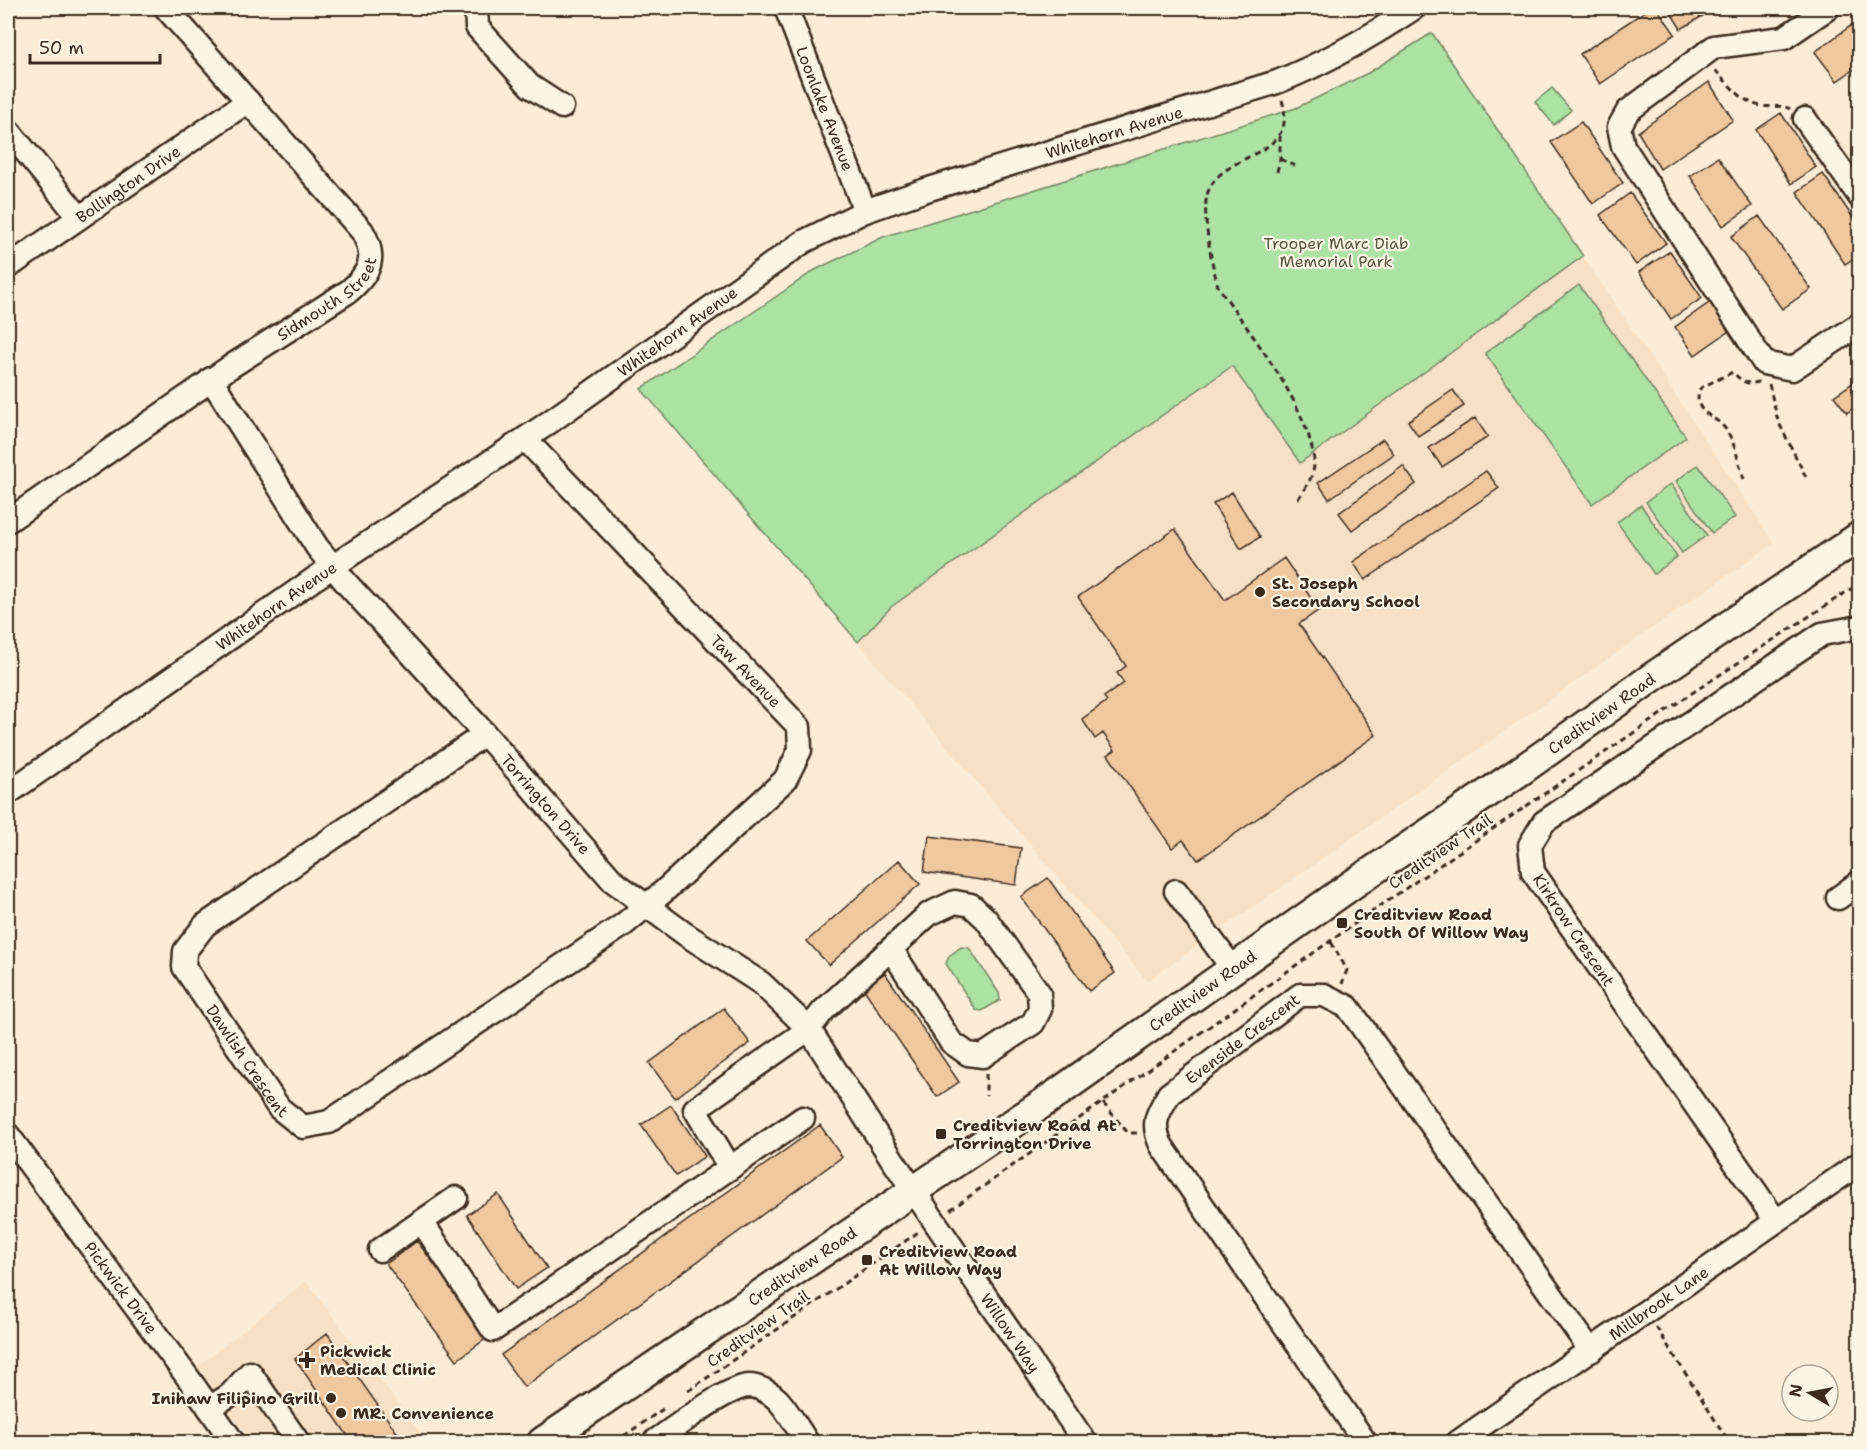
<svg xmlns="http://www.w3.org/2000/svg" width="1867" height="1450" font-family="'Shantell Sans',sans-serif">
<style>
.built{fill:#f7e1c6}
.green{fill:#ade2a5;stroke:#748662;stroke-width:1.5}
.building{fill:#f0c8a0;stroke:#3b2a1e;stroke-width:1.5}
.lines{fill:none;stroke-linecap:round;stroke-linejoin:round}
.minor-casing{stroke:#3b2a1e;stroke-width:27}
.major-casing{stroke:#3b2a1e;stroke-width:33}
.path{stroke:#3b2a1e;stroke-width:3;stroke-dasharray:6 4.5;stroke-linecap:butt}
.minor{stroke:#fcf5e5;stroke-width:22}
.major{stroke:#fcf5e5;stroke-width:28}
.poi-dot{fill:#3b2a1e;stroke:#fcf5e5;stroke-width:2}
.labels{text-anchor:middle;stroke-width:4.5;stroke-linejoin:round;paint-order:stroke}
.street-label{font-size:16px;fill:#3b2a1e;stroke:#fcf5e5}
.park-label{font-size:16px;fill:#585840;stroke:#fcf5e5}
.poi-label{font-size:16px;font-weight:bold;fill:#3b2a1e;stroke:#fcf5e5;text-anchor:start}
</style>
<rect width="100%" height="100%" fill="#faecd7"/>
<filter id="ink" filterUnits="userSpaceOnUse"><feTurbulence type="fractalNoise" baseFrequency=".0167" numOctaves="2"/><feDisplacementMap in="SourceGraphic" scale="12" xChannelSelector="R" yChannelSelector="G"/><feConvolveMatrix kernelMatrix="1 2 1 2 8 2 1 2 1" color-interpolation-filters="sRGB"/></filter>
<g filter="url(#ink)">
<path class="built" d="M1119 165 1300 463 1583 256 1774 543 1147 981 641 389 815 270 883 237Z
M306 1281 427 1442H252L197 1367Z"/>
<path class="green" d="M1432 33 1583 256 1300 463 1232 366 891 607 858 642 641 389 815 270 883 237 1296 108 1368 73Z
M1552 88 1571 110 1554 125 1535 102Z
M1579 285 1686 437 1592 504 1485 353Z
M1698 465 1735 517 1712 533 1676 481Z
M1671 484 1707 535 1682 553 1646 502Z
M1641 505 1677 557 1654 574 1617 522Z
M961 947 969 948 999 993 1000 1000 982 1011 976 1010 946 964 949 956Z"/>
<path class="building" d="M1650 8H1657L1675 34 1600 84 1580 54Z
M1668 8H1716L1681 29Z
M1860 19V65L1837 81 1815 52Z
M1709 82 1733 120 1660 169 1638 132Z
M1781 113 1816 167 1791 184 1756 130Z
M1581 122 1623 183 1593 204 1551 142Z
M1718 157 1752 206 1723 226 1690 176Z
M1823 174 1860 228V254L1845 264 1797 192Z
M1630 193 1666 243 1636 265 1600 215Z
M1759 216 1811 289 1782 309 1731 237Z
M1670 251 1702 298 1671 319 1639 272Z
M1716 298 1736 326 1695 355 1675 327Z
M1860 378V406L1858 404 1847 413 1834 396Z
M1453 390 1464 406 1418 436 1408 421Z
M1475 418 1488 437 1442 467 1429 448Z
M1383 439 1394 454 1329 499 1318 483Z
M1403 466 1416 484 1352 530 1339 513Z
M1486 471 1499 488 1365 580 1353 562Z
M1232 492 1260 537 1241 549 1213 504Z
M1175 529 1225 600 1284 558 1319 610 1299 624 1376 735 1198 860 1183 840 1172 848 1108 755 1115 750 1103 733 1095 739 1082 719 1107 701 1104 697 1124 683 1117 673 1126 666 1078 597Z
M929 836 1021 848 1016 885 924 872Z
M899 860 920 884 829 965 807 941Z
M1048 878 1115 973 1089 991 1021 897Z
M885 973 959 1082 937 1097 863 988Z
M724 1008 750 1043 675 1098 649 1063Z
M671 1105 705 1156 676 1176 641 1125Z
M820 1125 842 1157 524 1387 501 1355Z
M498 1194 547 1268 516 1289 467 1215Z
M417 1241 488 1337 457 1360 386 1264Z
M327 1333 398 1434 385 1442H352L295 1359Z"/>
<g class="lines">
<g class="minor-casing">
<g id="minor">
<path d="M476 8 477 27 530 86 562 107"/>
<path id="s1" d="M786 8 865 211"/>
<path d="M1828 8 1784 38 1714 47 1628 111 1619 127 1623 146 1764 363 1792 369 1860 324"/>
<path d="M1805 119 1860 197"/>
<path d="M8 130 79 217"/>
<path id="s2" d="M8 267 248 101"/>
<path id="s3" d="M211 379 317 547 348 585 485 734 613 881 685 934 761 983 809 1029 892 1159 1085 1442"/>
<path id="s4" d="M8 521 230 367 349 291C371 272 377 257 362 231L166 8"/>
<path id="s5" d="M485 734 205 925 185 951 184 967 279 1108 303 1127 329 1122 623 925 663 892 785 780 800 750 799 727 525 439"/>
<path id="s6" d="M8 793 314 579 544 426 803 242 865 211 926 190 1277 82C1326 63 1370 37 1414 8"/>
<path d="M1176 891 1233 969"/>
<path d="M1838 898 1860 882"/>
<path id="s7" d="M8 1135 189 1379 233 1442"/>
<path d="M730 1168 695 1109 809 1029 823 1011 929 914 955 902 971 905 986 919 1039 993 1040 1009 1033 1023 987 1053 983 1056 968 1054 951 1042 891 949"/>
<path d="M1776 1221 1533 872 1530 845 1544 822 1822 634 1854 628 1860 631"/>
<path d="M422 1222 493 1330 803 1118"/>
<path d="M380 1250 456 1198"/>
<path d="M209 1408 230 1395 250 1373 298 1442"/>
<path d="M654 1442C675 1428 726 1387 749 1386 759 1386 771 1393 778 1400 789 1412 798 1429 807 1442"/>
<path id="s8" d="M1365 1442 1161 1145C1151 1123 1157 1114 1169 1094L1300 995H1324L1348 1007 1591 1351"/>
<path id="s9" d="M1458 1442 1860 1163"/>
</g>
</g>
<g class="major-casing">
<g id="major">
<path id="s10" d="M542 1442 1049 1099 1356 882 1519 772 1654 676 1860 536"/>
</g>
</g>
<path class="path" d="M1715 70C1728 83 1742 103 1761 106 1771 108 1782 104 1790 109
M1282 100C1300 161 1220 149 1207 195 1202 215 1212 266 1218 286 1249 333 1309 405 1314 461 1315 475 1306 487 1298 499
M1280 159 1298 167
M1277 172 1280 159V136
M1769 384 1778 421 1807 479
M1744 479C1738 462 1735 439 1723 426 1711 413 1694 414 1699 390L1702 387 1733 372C1742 382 1746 385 1759 382
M1331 942 1347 970 1342 984
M986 1074V1096
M1103 1103 1128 1133H1139
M950 1210 1377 908 1689 695 1860 583
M1656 1327 1729 1442
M688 1391 920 1231
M615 1442 663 1409"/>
<use href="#minor" class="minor"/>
<use href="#major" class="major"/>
</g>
</g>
<g class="poi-dot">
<circle cx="1260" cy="592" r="6"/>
<rect x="1336" y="917" width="12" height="12" rx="3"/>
<rect x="935" y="1128" width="12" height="12" rx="3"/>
<rect x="861" y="1254" width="12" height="12" rx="3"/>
<path d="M304 1351h6v6h6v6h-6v6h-6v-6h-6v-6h6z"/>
<circle cx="331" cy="1398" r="6"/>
<circle cx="341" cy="1413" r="6"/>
</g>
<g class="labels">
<g class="street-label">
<text dy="6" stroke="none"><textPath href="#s1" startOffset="108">Loonlake Avenue</textPath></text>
<text dy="6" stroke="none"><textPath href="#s6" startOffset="1298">Whitehorn Avenue</textPath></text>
<text dy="6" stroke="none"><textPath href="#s2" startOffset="146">Bollington Drive</textPath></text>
<text dy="6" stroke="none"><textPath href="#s4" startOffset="390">Sidmouth Street</textPath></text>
<text dy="6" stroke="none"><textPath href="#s6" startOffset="813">Whitehorn Avenue</textPath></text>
<text dy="6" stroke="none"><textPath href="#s6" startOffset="327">Whitehorn Avenue</textPath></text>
<text transform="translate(746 671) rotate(46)" y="6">Taw Avenue</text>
<text dy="6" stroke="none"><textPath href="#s10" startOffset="1286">Creditview Road</textPath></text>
<text dy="6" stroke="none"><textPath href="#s3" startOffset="543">Torrington Drive</textPath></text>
<text transform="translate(1440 851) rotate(-34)" y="6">Creditview Trail</text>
<text transform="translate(1574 930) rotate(56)" y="6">Kirkrow Crescent</text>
<text dy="6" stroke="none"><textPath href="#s10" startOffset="800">Creditview Road</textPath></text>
<text dy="6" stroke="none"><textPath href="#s8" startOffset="507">Evenside Crescent</textPath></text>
<text dy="6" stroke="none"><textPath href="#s5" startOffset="501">Dawlish Crescent</textPath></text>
<text dy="6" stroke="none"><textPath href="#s10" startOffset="314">Creditview Road</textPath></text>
<text dy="6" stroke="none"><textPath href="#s7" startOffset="190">Pickwick Drive</textPath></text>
<text dy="6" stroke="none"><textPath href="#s9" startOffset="244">Millbrook Lane</textPath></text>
<text transform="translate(758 1328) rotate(-35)" y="6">Creditview Trail</text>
<text dy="6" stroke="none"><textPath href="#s3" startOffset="1256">Willow Way</textPath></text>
</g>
<g class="park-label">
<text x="1336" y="249">Trooper Marc Diab<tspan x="1336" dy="18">Memorial Park</tspan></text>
</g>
<g class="poi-label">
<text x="1272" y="589">St. Joseph<tspan x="1272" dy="18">Secondary School</tspan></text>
<text x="1354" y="920">Creditview Road<tspan x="1354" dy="18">South Of Willow Way</tspan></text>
<text x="953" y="1131">Creditview Road At<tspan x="953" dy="18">Torrington Drive</tspan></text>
<text x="879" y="1257">Creditview Road<tspan x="879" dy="18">At Willow Way</tspan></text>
<text x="320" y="1357">Pickwick<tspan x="320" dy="18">Medical Clinic</tspan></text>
<text x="319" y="1404" text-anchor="end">Inihaw Filipino Grill</text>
<text x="353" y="1419">MR. Convenience</text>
</g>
</g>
<rect width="1867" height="1450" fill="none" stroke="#fcf5e5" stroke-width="30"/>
<rect x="15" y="15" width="1837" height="1420" fill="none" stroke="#3b2a1e" stroke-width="2" filter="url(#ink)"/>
<g transform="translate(1810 1393) rotate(280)"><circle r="28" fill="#fcf5e5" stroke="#afa495" stroke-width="1.5"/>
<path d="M0-4.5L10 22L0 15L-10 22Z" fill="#3b2a1e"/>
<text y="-9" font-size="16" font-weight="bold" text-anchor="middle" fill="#3b2a1e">N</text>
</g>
<path d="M30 54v9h130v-9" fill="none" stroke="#3b2a1e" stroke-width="3"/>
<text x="39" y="54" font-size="18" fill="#3b2a1e" stroke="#fcf5e5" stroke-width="4.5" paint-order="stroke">50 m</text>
</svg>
